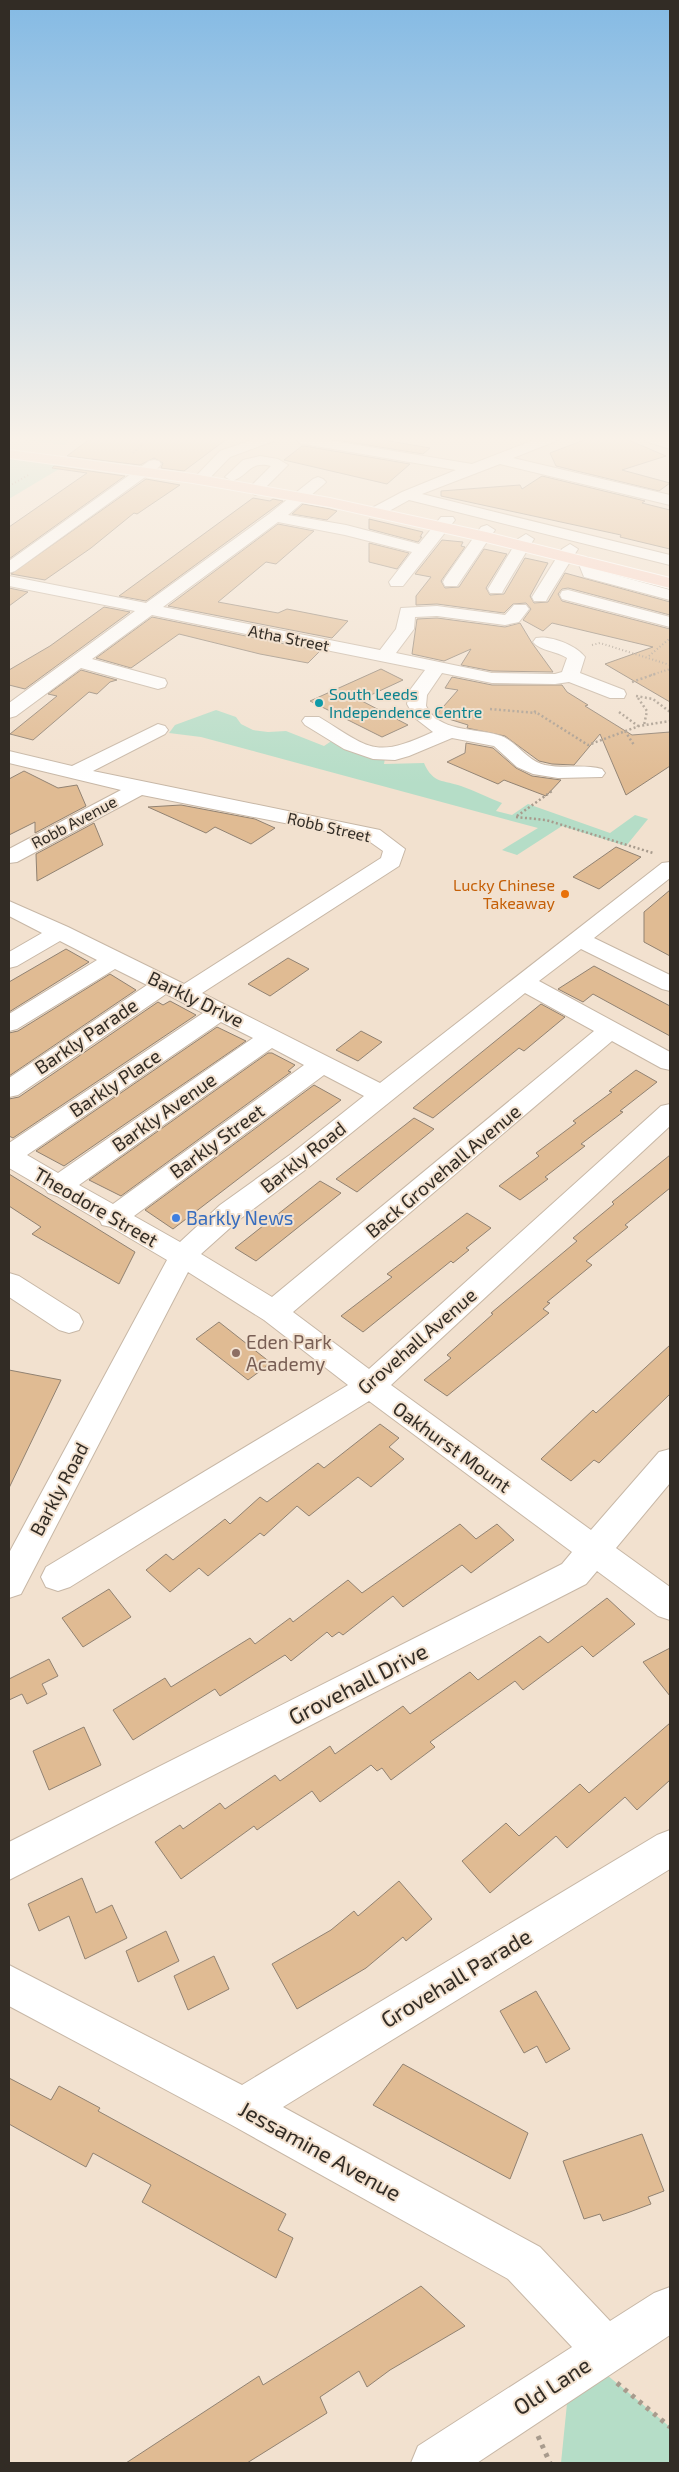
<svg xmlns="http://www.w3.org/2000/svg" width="679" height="2472" font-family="'Exo 2',sans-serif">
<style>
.green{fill:#b5ddc7}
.building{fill:#e0bb93;stroke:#918272}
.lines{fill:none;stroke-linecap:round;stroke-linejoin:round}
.minor-casing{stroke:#c7b7a6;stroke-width:2}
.major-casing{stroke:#fff;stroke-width:2}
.path-far2{stroke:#a89b8d;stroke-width:2;stroke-dasharray:1 2.5;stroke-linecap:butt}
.path-far1{stroke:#a89b8d;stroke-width:2.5;stroke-dasharray:2 2.5;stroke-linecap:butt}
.path{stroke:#a89b8d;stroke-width:5;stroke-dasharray:4 5.5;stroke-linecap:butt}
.minor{fill:#fff;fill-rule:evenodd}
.major{fill:#fbd6ca;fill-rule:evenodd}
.culture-dot{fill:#0f9aa8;stroke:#f2e1cf;stroke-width:2}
.food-dot{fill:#e8710a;stroke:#f2e1cf;stroke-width:2}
.shop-dot{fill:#3f7fe0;stroke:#f2e1cf;stroke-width:2}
.education-dot{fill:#8d6e63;stroke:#f2e1cf;stroke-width:2}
.labels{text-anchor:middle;stroke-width:4;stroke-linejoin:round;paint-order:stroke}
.far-street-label{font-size:16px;fill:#322c25;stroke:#f2e1cf}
.far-culture-label{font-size:16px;fill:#0d838f;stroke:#f2e1cf;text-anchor:start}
.far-food-label{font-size:16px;fill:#c56008;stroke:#f2e1cf;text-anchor:end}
.street-label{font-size:19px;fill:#322c25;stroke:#f2e1cf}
.shop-label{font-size:19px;fill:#366cbe;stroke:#f2e1cf;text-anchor:start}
.education-label{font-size:19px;fill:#785e54;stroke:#f2e1cf;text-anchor:start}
.near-street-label{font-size:22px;fill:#322c25;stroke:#f2e1cf}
</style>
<rect width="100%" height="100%" fill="#f2e1cf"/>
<path class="green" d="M9 438H73L64 445Z
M9 459 64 466 9 499Z
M216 710 236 717 241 724 253 730 268 732 286 731 324 746 333 740 385 758 384 764 424 763C433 784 444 780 461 786 475 791 489 798 502 803L496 811 512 815 528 804 610 833 635 815 648 819 626 846 562 826 517 855 502 850 538 828 201 737 169 733 175 725Z
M590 2361 670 2427V2463H561L570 2374Z"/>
<path class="building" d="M91 438H228L184 471 161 468 163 463 154 458 140 465 67 456Z
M324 438H372L430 448 423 454Z
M589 438H624L666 456 622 470 670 483 659 491 556 466 550 453Z
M302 446H304L410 464 387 484 284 460Z
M54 466 125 476 9 559V527L87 473 52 468Z
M542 476 645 501 642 503 670 510V549L620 537 621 535 441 496V491L520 485 522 489Z
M146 479 180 485 137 514 134 513 91 548 45 580 11 574Z
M253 498 270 501 273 499 283 501 146 601 119 596Z
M303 504 330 509 337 511 327 520 292 514Z
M369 519 423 532 420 537H422L418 542 369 529Z
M278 524 314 531 276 564 266 562 218 602 278 613 287 609 348 621 332 638 168 606Z
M442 540 463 542 461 546 465 547 441 581 445 588 459 587 484 549 507 554 486 588 490 595 504 594 525 558 548 563 530 596 534 603 548 602 565 573 670 602V615L568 588 562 589 558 594 562 601 670 629V702L605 664 653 647 552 623 543 631 523 620 531 609 526 603 513 604 504 613 437 604 416 605V596L431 577 415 574Z
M369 543 409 553 397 569 369 562Z
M9 588 28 592 9 606Z
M104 607 130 612 25 689 9 685V670L50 646Z
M152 617 320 651 308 663 260 654 179 634 131 668 96 658Z
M437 618 505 627 520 623 532 643 553 672 492 671 461 665 471 649 444 661 412 654 417 619Z
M381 669 403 680 360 700 408 725 382 737 310 701Z
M81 670 117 680 110 682 97 694 89 692 33 740 10 734 57 696 48 694Z
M452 677 492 685H562L567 692 588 705 585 706 632 735 670 732V766L626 795 600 734 574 765 552 764 539 761 505 736 467 728 468 725 436 715 458 690 445 688Z
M466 743 493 748 516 768 532 776 561 780 546 796 504 780 498 784 447 762 465 753Z
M24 771 58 788 77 785 86 806 35 833V822L9 835V779Z
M181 805 255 819 275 828 251 844 215 827 206 833 148 807Z
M94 823 103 845 37 881 36 854Z
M616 847 641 857 599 889 573 877Z
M670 890V956L644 942V912Z
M66 949 89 962 9 1012V982Z
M288 958 309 969 270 996 248 984Z
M594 966 670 1006V1036L593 994 583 1002 558 989Z
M110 974 136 990 9 1076V1033L18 1031Z
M170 1001 196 1015 13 1138 9 1136V1099L19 1097 158 1002 163 1005Z
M541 1004 565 1017 524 1051 519 1048 433 1118 413 1108Z
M217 1027 246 1041 64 1166 36 1151Z
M361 1031 382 1042 358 1061 336 1050Z
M268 1053H272L295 1065 288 1071 291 1072 121 1196 89 1180Z
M636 1070 657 1082 620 1111 623 1112 581 1144 585 1146 545 1177 548 1179 520 1200 499 1186 539 1156 536 1153 576 1123 573 1121 612 1092 609 1091Z
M314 1085 341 1100 173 1229 145 1210Z
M414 1118 434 1129 357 1192 336 1179Z
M670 1155V1188L625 1225 628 1227 586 1261 592 1265 547 1302 550 1303 543 1309 549 1313 447 1396 424 1380 451 1358 447 1355 493 1314 491 1313 577 1241 573 1238 614 1204 612 1202Z
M9 1174 135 1252 119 1284 32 1234 41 1227 9 1206Z
M320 1181 341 1193 256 1261 235 1248Z
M467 1213 491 1228 466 1248 469 1250 453 1263 451 1261 363 1332 341 1316 392 1277 387 1274Z
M219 1322 271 1363 248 1380 196 1339Z
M670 1345V1394L599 1463 594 1460 571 1481 541 1459 593 1410 596 1413Z
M9 1370 61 1380 9 1488Z
M380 1424 399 1438 389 1447 404 1459 371 1487 358 1477 309 1516 297 1506 264 1536 260 1533 208 1576 199 1568 170 1592 146 1570 166 1554 173 1560 225 1519 230 1524 260 1497 267 1502 318 1463 324 1468Z
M460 1524 476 1539 497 1524 514 1540 471 1573 462 1565 403 1607 393 1596 343 1635 339 1632 332 1637 327 1632 291 1661 285 1655 220 1696 215 1689 133 1740 113 1710 165 1678 171 1687 250 1638 255 1644 290 1618 293 1622 348 1580 362 1593Z
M109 1589 131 1617 83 1647 62 1618Z
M607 1598 635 1624 593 1657 582 1646 523 1690 515 1681 430 1742 435 1747 391 1780 382 1768 377 1771 371 1765 320 1802 312 1791 257 1830 254 1826 181 1879 155 1842 180 1825 183 1829 220 1803 225 1809 275 1775 280 1781 330 1746 335 1754 403 1706 410 1714 470 1672 478 1680 540 1636 548 1643Z
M670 1648V1696L643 1662Z
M49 1659 58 1676 42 1684 47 1694 27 1704 22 1694 9 1700V1679Z
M670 1723V1780L637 1810 625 1797 567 1848 556 1836 490 1893 462 1861 506 1823 519 1836 580 1784 589 1793Z
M84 1727 101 1765 49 1790 33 1751Z
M82 1878 96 1913 112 1905 127 1938 85 1959 69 1916 39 1931 28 1904Z
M399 1881 432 1919 406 1941 403 1937 366 1968 297 2009 272 1964 331 1930 354 1911 358 1916Z
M166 1931 179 1961 138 1982 126 1951Z
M214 1956 229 1989 188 2010 174 1976Z
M536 1991 570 2049 546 2063 537 2046 524 2053 500 2011Z
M403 2064 528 2133 510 2179 373 2105Z
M9 2078 51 2100 59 2086 100 2108 98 2111 286 2214 278 2230 293 2238 276 2278 142 2202 151 2185 93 2153 86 2167 9 2124Z
M642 2134 664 2191 648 2197 651 2204 627 2213 603 2221 600 2214 584 2219 563 2161Z
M421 2286 465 2326 390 2370 367 2387 359 2371 320 2397 327 2413 247 2463H126L259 2376 263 2385Z"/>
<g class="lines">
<g class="minor-casing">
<path id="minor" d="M257 438H276L274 441 230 457 206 482H196L193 479 196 476 220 451Z
M299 438H315L472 464 539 438H558L556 441 513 458 670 495V505L500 464 422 494 670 555V565L409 500 382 515H370L368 512 370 509 402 492 456 470 304 444 299 443 297 440Z
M643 438H663L670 440V449L645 441Z
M260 456 278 459 288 465 260 493 255 495 247 490 271 466C249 460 248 477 232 481L225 477 243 460Z
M154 460 159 461 161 464 159 467 15 571 9 573V561L149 461Z
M318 477 323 479 326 482 323 485 288 515 346 525 419 544 441 517H453L455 520 403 586H391L389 582 412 552 345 535 278 522 163 607 380 650 396 629 401 608 437 606 505 615 514 605H526L529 609 519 622 505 625 437 616 415 617 414 629 396 653 492 673 555 674 562 672 567 658C557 651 540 651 533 642L536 638C550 635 576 645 585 657L580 673 624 690 626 694 624 698H610L569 682 555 684 492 683 442 673 427 695 426 706C438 732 475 728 498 735 517 740 525 760 545 765 564 769 583 764 602 769L605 773 602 777 558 778 533 774 517 767 494 746 452 738 409 756 395 760 373 759 344 749 305 725 302 721 305 717H319C371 749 374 759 433 732L415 718 407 704 410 690 425 670 152 615 92 659 165 679 167 683 165 687 158 689 81 668 16 716 9 718V703L135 611 9 586V576L146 603 269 514 313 479Z
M487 525 495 530 457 586H445L443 582 445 578 481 527Z
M526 534 534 539 504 589 502 593H490L488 589 518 539Z
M570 544 578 549 548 597 546 601H534L532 597 562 549Z
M586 557 592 559 597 570 670 590V600L584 577 578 562 580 559Z
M568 590 670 617V627L562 599 560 595 562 591Z
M158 724 165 726 168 730 165 734 93 771 380 830 405 849 399 866 202 993 380 1083 662 863 670 862V878L594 938 670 975V991L662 989 581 949 539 981 670 1052V1070L661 1068 612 1041 293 1312 369 1369 661 1106 670 1104V1126L391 1385 591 1530 659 1452 670 1449V1483L616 1548 670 1587V1620L658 1616 597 1571 586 1584 9 1880V1842L562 1564 572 1552 369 1401 70 1587 58 1591 46 1587 41 1577 46 1567 348 1385 264 1320 188 1272 21 1594 9 1598V1553L167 1260 111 1227 102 1225 100 1221 57 1196 48 1193 45 1189 9 1168V1143L203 1013 166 994 18 1095 9 1097V1078L147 985 115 969 17 1029 9 1031V1014L97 960 60 941 17 966 9 968V952L42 933 9 916V901L68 927 184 984 381 858 383 851 366 839 142 795 17 862 9 863V849L121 790 9 763V751L72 766ZM525 993 594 1031 272 1297 201 1254 240 1219 309 1167ZM221 1022 253 1038 58 1173 27 1155ZM272 1048 304 1065 113 1204 79 1185ZM324 1075 364 1096 291 1154 220 1205 180 1242 134 1216Z
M9 1273 19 1276 79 1314 83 1322 79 1330 69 1333 59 1330 9 1297Z
M670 1830V1869L283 2107 540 2247 610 2321 654 2293 670 2287V2335L477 2463H411L418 2446 572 2347 508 2279 228 2123 9 2006V1965L242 2085 657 1835Z"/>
</g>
<g class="major-casing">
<path id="major" d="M9 450 193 474 330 498 486 532 670 578V588L486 542 330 507 193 483 9 458Z"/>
</g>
<path class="path-far2" d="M133 453 143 444
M9 486 30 474
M592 645 600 643 670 665
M649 656 669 639
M651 675 670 669"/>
<path class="path-far1" d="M632 682 655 674
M636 696 653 699 670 712
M638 698 647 711 644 725
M490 709 536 713
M534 711 588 745 639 726 670 721
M619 712 638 726
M625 731 634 745
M517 816 552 791
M516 817 546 820 653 853"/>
<path class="path" d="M617 2383 670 2427
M538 2436 550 2463"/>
<use href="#minor" class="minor"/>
<use href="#major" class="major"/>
</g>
<linearGradient id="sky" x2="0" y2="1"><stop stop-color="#84bae4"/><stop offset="0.56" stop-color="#f9f2e9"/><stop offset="1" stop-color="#f9f2e9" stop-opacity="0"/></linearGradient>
<rect width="679" height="784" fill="url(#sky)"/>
<circle class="culture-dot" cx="319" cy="703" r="5"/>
<circle class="food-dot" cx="565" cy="894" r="5"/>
<circle class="shop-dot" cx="176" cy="1218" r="5"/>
<circle class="education-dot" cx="236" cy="1353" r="5"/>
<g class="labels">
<g class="far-street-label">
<text transform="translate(289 638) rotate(11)" y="6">Atha Street</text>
<text transform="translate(74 822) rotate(-28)" y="6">Robb Avenue</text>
<text transform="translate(329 827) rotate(13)" y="6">Robb Street</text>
</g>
<g class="far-culture-label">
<text x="329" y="700">South Leeds<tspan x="329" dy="18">Independence Centre</tspan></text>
</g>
<g class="far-food-label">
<text x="555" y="891">Lucky Chinese<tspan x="555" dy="18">Takeaway</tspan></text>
</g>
<g class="street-label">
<text transform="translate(196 999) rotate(26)" y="7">Barkly Drive</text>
<text transform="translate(86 1036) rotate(-34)" y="7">Barkly Parade</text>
<text transform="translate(115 1083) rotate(-34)" y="7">Barkly Place</text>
<text transform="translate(164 1112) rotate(-35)" y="7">Barkly Avenue</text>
<text transform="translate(217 1141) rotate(-36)" y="7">Barkly Street</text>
<text transform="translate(303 1157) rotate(-38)" y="7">Barkly Road</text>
<text transform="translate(443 1171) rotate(-40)" y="7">Back Grovehall Avenue</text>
<text transform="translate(96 1207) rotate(30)" y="7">Theodore Street</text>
<text transform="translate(417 1341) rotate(-41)" y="7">Grovehall Avenue</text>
<text transform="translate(452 1447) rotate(36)" y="7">Oakhurst Mount</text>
<text transform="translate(59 1489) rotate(-62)" y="7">Barkly Road</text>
</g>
<g class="shop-label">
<text x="186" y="1225">Barkly News</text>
</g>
<g class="education-label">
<text x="246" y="1349">Eden Park<tspan x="246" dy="22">Academy</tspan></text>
</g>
<g class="near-street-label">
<text transform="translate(358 1684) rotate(-27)" y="8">Grovehall Drive</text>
<text transform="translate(456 1978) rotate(-31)" y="8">Grovehall Parade</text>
<text transform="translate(320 2151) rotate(29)" y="8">Jessamine Avenue</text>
<text transform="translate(552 2386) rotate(-33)" y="8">Old Lane</text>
</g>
</g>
<rect width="679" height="2472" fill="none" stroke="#322c25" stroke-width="20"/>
</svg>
